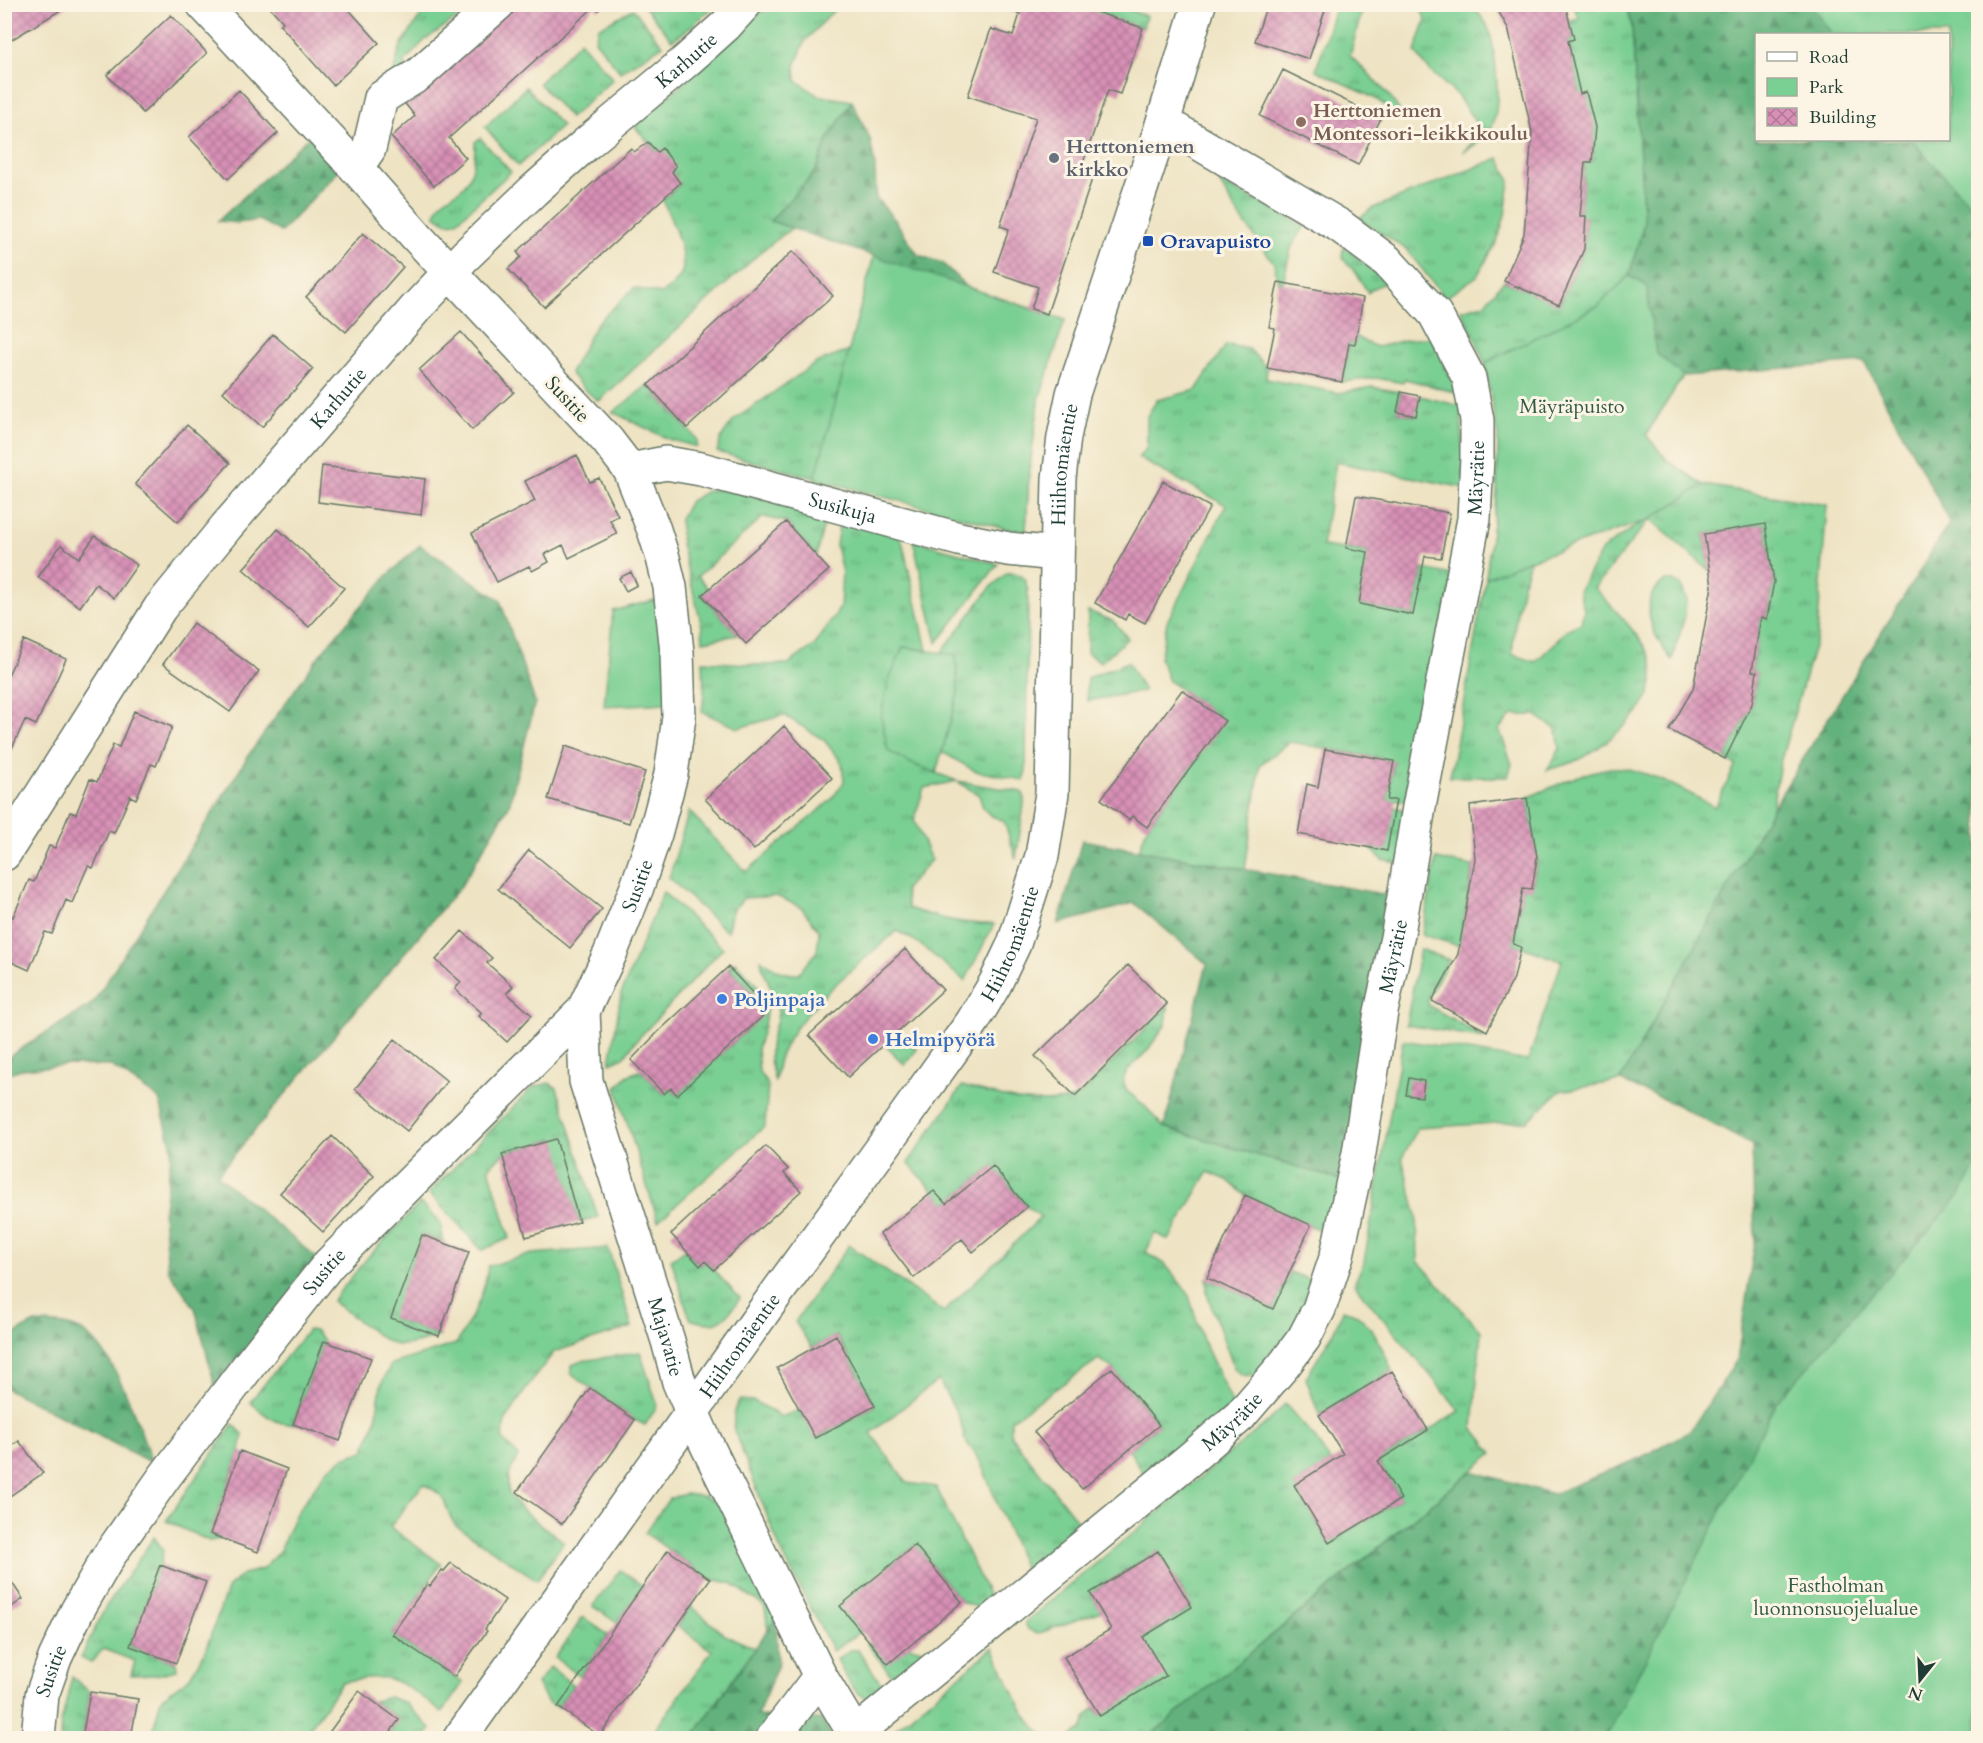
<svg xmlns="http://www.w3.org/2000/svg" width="1983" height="1743" font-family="Cardo,serif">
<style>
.grass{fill:url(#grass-tufts);stroke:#4c8664;stroke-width:1.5;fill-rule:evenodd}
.forest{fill:url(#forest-firs);stroke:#417858;stroke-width:1.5}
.park{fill:#7acf93;stroke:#4c8664;stroke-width:1.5}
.building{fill:url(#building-cross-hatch)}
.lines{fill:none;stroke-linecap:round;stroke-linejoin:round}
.minor-casing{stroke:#677766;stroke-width:36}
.minor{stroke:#fff;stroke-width:33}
.education-dot{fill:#8d6e63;stroke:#fcf5e5;stroke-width:2}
.worship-dot{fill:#6b7280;stroke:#fcf5e5;stroke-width:2}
.transit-dot{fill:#1a4fb4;stroke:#fcf5e5;stroke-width:2}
.shop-dot{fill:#3f7fe0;stroke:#fcf5e5;stroke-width:2}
.labels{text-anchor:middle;stroke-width:6;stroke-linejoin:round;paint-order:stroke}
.street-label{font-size:20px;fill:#1f3d34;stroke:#fcf5e5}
.education-label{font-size:20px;font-weight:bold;fill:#785e54;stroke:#fcf5e5;text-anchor:start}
.worship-label{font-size:20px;font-weight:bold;fill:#5b616d;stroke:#fcf5e5;text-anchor:start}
.transit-label{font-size:20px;font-weight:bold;fill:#164399;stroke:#fcf5e5;text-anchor:start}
.park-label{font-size:20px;fill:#315a47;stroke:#fcf5e5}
.shop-label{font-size:20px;font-weight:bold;fill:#366cbe;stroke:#fcf5e5;text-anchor:start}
</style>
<defs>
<pattern id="grass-tufts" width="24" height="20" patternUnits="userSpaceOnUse" patternTransform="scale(1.5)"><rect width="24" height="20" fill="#7acf93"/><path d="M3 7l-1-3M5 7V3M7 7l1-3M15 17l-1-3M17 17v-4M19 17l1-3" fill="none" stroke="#63a979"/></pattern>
<pattern id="forest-firs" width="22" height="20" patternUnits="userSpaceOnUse" patternTransform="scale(1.5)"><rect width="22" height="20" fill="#63b27d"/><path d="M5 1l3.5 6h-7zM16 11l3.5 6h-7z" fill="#519267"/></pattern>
<pattern id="building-cross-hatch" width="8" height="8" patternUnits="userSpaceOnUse" patternTransform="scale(1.5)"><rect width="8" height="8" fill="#d890b6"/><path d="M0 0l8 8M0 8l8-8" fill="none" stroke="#af7795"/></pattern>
</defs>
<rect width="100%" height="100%" fill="#fcf5e5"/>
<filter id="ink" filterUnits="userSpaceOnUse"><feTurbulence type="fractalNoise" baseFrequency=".0167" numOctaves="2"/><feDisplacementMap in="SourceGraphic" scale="12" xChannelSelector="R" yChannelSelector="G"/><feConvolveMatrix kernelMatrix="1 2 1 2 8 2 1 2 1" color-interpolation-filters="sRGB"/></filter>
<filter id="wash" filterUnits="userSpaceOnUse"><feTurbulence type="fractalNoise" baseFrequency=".008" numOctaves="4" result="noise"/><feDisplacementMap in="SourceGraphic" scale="24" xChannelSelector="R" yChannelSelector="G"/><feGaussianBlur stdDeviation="1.35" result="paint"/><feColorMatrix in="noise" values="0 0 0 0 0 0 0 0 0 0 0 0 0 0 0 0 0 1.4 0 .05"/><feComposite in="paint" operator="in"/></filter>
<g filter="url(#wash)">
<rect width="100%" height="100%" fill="#eee3c3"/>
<path class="grass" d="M428 5H476L425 40 404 62 407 67 390 83 401 45Z
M646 5H706L710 10 683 33 672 40 644 6Z
M769 5H839L805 41 795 66 796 80 817 95 852 101 828 139 815 172 770 221 792 228 762 251 599 401 586 391 570 373 596 324 634 288 661 294C667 289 674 285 679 278 692 260 670 219 663 200L680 184 657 152 635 127Z
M1073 5H1116L1146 16 1143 28Z
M1336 5H1378L1361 14 1350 56C1371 76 1392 94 1405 121L1376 99 1316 70Z
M1418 5H1472C1476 11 1482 17 1486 23 1496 43 1501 103 1493 124 1489 138 1475 145 1463 152L1476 139 1475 121 1456 94 1431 72 1415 52 1426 19Z
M1573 5H1625L1632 26 1644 223 1629 276 1598 306 1485 363 1473 333 1461 310 1484 304 1504 281 1560 304 1584 249 1586 217 1580 216 1585 162H1592L1595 127 1580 94 1568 41 1574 39 1570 22 1579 18Z
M633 9 663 45 620 72 595 40 598 28Z
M580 41 613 79 570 118 539 83Z
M526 87 562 126 518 166 485 127Z
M480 138 511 172 456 222 447 223 435 215C441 196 449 199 462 188 474 176 475 158 475 142Z
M1499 158 1510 181 1505 215 1497 242 1477 276 1445 298 1406 249 1359 219 1373 208Z
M1219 182 1305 226 1291 248 1283 283 1278 282 1274 263 1238 214Z
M1344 247 1387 282 1371 289 1368 293 1357 274 1343 259 1342 254Z
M857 320 1059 337 1039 400 1029 473 1026 530 1020 532 717 452 721 438 734 420 816 363 849 351Z
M1356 336 1365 342 1377 347 1406 340 1432 337 1458 393 1405 379 1403 383 1376 378 1342 382 1349 343 1355 344Z
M1226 345 1249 349 1267 368 1266 379 1339 393 1372 387 1401 392 1397 412 1415 416 1420 396 1461 406 1465 488 1336 462 1322 546 1368 552 1359 604 1413 615 1423 569 1453 575 1412 801 1387 800 1394 761 1290 742 1260 765 1245 869 1139 850 1147 827 1224 721 1169 681 1160 659 1167 622 1226 505 1138 458 1147 447V416L1157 400 1196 390Z
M1656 353 1683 376 1646 435 1667 460 1704 485 1827 505 1817 636 1780 763 1772 809 1620 1081 1560 1091 1527 1121 1418 1128 1402 1158 1417 1216 1418 1261 1481 1331 1473 1428 1493 1453 1147 1738H1068L1082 1730 1087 1716 1095 1708 1100 1716 1143 1637 1192 1607 1158 1551 1090 1593 1101 1611 1037 1634 1028 1629 1025 1622 1271 1419 1285 1404 1314 1437 1331 1462 1294 1485 1329 1543 1401 1499 1378 1461 1460 1411 1354 1284 1364 1262 1403 1040 1528 1061 1562 961 1513 944 1523 888 1532 889 1537 857 1527 798C1554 786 1582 772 1611 768 1639 764 1690 794 1715 807L1736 765 1725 759 1752 704 1757 673 1752 671 1761 617 1767 619 1774 582 1765 524 1704 534 1710 571 1650 519 1594 588C1609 603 1649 644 1652 664 1653 670 1653 681 1651 687 1647 713 1597 752 1573 762 1565 765 1556 767 1547 770L1560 749 1557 730 1535 715H1512L1499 729 1512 764 1508 777H1450L1486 578 1497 492V463ZM1664 511 1636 526 1602 550 1579 591 1584 610 1581 623 1566 630 1554 644 1535 662 1512 654C1514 621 1520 591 1530 560Z
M648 385 697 439V447L668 439 613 412Z
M709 490H731L826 516 816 556 786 522 763 517 698 576 709 590 703 596 738 635 703 641 702 626 681 544 680 519 690 501Z
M840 520 901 536 927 650 903 647 910 763 957 781 1022 792 1024 796V805L1016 859 1004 821 990 815 983 808 979 795 957 781 924 788 914 820 931 860 905 889 908 908C936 918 964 925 994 924L965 981 917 942 897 931C857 966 799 1008 779 1059 777 1066 776 1074 775 1082 771 1067 768 1055 771 1040 773 1031 778 1021 778 1012 777 992 761 975 761 959 773 968 783 975 798 974L817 952 819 931 801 907 776 896 744 898 732 911 727 932 669 878 689 811 746 872 831 800 844 782 842 763 824 740 784 715 738 728 702 712 704 695 703 661 761 665 788 664 815 645 840 608 842 573 836 545Z
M913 540 998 564 937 643Z
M1007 573C1024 573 1024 575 1028 591L1026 771 1023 780 975 771 942 752 958 693 956 655 941 653 991 587Z
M1665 581H1673L1681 585 1686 598 1685 616 1672 660C1654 638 1634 601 1665 581Z
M1088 611 1113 621 1128 638 1101 662 1087 653Z
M1128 662 1144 691 1087 701V678Z
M1394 807 1410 811 1400 864 1383 860 1369 847Z
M1436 859 1473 866 1460 946 1422 935Z
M663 892 723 948 635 1042 624 1057 610 1063 621 994Z
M1420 949 1449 960 1429 995 1428 1005 1485 1038 1406 1025Z
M735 962 757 985 767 1005 764 1026 757 1049 759 1072 768 1085 765 1126 658 1221 616 1088 627 1076 641 1070 664 1094 671 1088 677 1095 762 1016 755 1008 761 1002 728 967Z
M1168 1006 1166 1024 1147 1051 1127 1071 1123 1080 1127 1091 1143 1104 1164 1127 1344 1181 1332 1236 1245 1195 1227 1180 1208 1172 1169 1240 1155 1233 1146 1252 1165 1264 1188 1293 1203 1340 1233 1405 1146 1477 1129 1450 1159 1425 1112 1368 1099 1359 1011 1420V1436L1084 1529 1027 1576 980 1461 964 1438 961 1422 952 1404 938 1380 871 1433 907 1483 936 1487 993 1605 986 1610 962 1602 915 1545 840 1606 861 1631 833 1651 780 1549 734 1430V1413L739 1400 754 1401 781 1417 800 1410 816 1438 875 1406 837 1335 812 1348 795 1322 849 1245 944 1312 1041 1217 1027 1207 993 1166 946 1204 908 1163 962 1086C1002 1097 1036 1109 1078 1097Z
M899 1030 917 1049 905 1065 884 1044Z
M549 1083 557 1088 598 1217 579 1222 555 1139 502 1154 489 1168 510 1238 482 1250 429 1193 533 1087Z
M420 1203 440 1222 444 1243 422 1235 392 1318 439 1336C426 1340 412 1346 398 1345 385 1345 346 1310 332 1301L368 1257Z
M608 1248 632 1327 554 1352 530 1383 505 1421 502 1438 518 1456C513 1466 507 1476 508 1487 508 1505 550 1531 564 1542L537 1580 455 1525C440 1502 453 1499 423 1484L390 1527 441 1564 392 1634 463 1683 442 1713C427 1701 404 1681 385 1678 371 1676 356 1679 342 1682L303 1738H151L161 1699 189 1678 204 1654 228 1587 243 1574 263 1569 280 1550 295 1515 327 1470 344 1458 364 1451 376 1419 381 1385 391 1364 456 1344C471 1320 485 1295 488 1266L532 1254Z
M685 1250 700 1266 705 1261 740 1298C724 1321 718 1329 690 1319L671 1259Z
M1290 1272 1316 1282 1305 1310 1260 1377 1242 1375 1234 1368 1207 1294V1278L1273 1309Z
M1343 1310C1348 1312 1356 1313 1360 1317 1376 1331 1384 1352 1392 1371L1319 1415 1306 1378 1333 1333Z
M308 1330 315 1331 324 1341 293 1424C275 1425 263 1413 250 1402Z
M640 1352 657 1404 655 1410 645 1425 635 1420 571 1374 572 1365 582 1361Z
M233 1424 243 1434 240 1451 210 1534 221 1539 209 1541 166 1521Z
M685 1494 703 1496 727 1507 776 1618 768 1630 765 1607 731 1583 710 1579 645 1533 669 1499Z
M154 1537 163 1550 160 1565 130 1646 176 1663 177 1670 156 1675H131L135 1661 103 1649 91 1663 81 1658 105 1608Z
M620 1570 643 1586 617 1623 593 1606Z
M691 1606 725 1635 755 1648 692 1738H649L712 1651 678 1626Z
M583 1617 608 1635 580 1676 555 1658Z
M870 1643 888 1663 908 1646 922 1650 926 1660 898 1684 867 1644Z
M993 1648C1005 1672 1025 1730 1051 1738H891L896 1728Z
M850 1650H858L887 1692C883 1694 878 1698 873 1698 853 1699 845 1674 837 1659Z
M550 1667 573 1685 558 1707 548 1703 537 1684Z
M72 1677 90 1692 82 1738H60L61 1723Z
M389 1697 405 1703 431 1729 424 1738H386L399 1720 373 1701Z"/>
<path class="forest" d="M1625 5H1858L1832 33V34H1756V140H1912L1922 152 1948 140V34L1978 5V1738H1147L1472 1471 1553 1494 1638 1459 1690 1431 1737 1360 1755 1241 1752 1145 1677 1105 1620 1081 1772 809 1950 522 1864 362 1683 376 1656 353 1646 285 1629 276 1644 223 1632 26Z
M852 101 870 139 875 166 876 198 895 220 918 255 942 263 967 287 1065 320 1059 337 983 347 857 320 874 256 770 221 815 172 828 139Z
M311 135 341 168 281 232 259 220 238 223 218 221Z
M420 545 500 600 535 702 509 806 461 886 217 1175 319 1260 215 1386 195 1308 168 1270 163 1215 172 1148 159 1099 111 1066 67 1065 22 1069 5 1074V1059L93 1003 250 753 321 653 387 576Z
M1082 840 1394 896 1344 1181 1164 1127 1207 964 1134 903 1058 924Z
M35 1323C53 1324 70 1323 85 1333 117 1355 139 1427 152 1463L5 1388V1341L21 1330Z
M776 1618 778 1664 757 1716 821 1719 833 1738H692Z"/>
<path class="park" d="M1811 5H1978V212L1922 152 1912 140H1948V34H1832Z
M874 256 1065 320 1039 400 1029 473 1026 530 1020 532 815 479Z
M1629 276 1646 285 1656 353 1683 376 1646 435 1667 460 1703 485 1651 519 1530 560 1486 578 1497 492 1498 436 1485 363 1598 306Z
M658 599 671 703 604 706 613 611Z
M903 647 956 655 958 693 936 773 910 763 888 751 881 716 889 680Z
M1978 1164V1738H1606L1776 1403 1960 1195Z"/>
<g id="blocks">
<path class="building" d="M4 4H71L6 43Z
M267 4H344L379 43 333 85 280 25 283 22Z
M509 4H608L598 10 595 6 449 138 466 158 434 186 391 137 415 116 402 100Z
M1005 4H1073L1143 28 1120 94 1108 90 1088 149 1082 166 1095 170 1047 314 1031 309 1038 287 994 272 1009 229 1000 226 1036 118 968 96 991 29 1013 36 1020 14 1004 9Z
M1267 4H1327L1309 59 1255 41Z
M1494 4H1565L1574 39 1568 41 1580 94 1586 92 1595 127 1592 162H1585L1580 216H1586L1584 249 1559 305 1504 281 1524 234 1532 132 1508 28Z
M171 15 207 53 143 113 107 75Z
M1283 70 1381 118 1358 165 1260 116Z
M239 90 278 133 228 179 189 137Z
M648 142 657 152 662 148 676 166 672 172 680 183 544 307 508 269 521 257 517 252 631 148 634 152Z
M363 233 403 267 346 332 306 297Z
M793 251 833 296 687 428 648 385Z
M1278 282 1363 298 1355 344 1349 343 1342 382 1267 368 1275 328 1269 327Z
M461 332 514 392 472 430 419 370Z
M273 334 313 369 262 427 223 392Z
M1401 392 1420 396 1416 416 1397 412Z
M187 425 230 463 178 522 135 484Z
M577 455 590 482 599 478 618 516 610 520 617 534 569 558 563 545 545 554 549 562 532 571 529 566 497 582 472 533 535 501 525 481Z
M322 466 425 479 421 515 318 502Z
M1163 481 1210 507 1145 623 1128 614 1125 620 1095 603Z
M1356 496 1450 513 1441 558 1425 556 1413 615 1359 604 1368 552 1346 548Z
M786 522 829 570 746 644 702 595Z
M1765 524 1774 582 1767 619 1761 617 1752 671 1757 672 1752 704 1725 759 1669 730 1693 689 1712 586 1704 534Z
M278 529 344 588 309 627 243 569Z
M95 536 137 565 114 598 96 584 80 607 38 577 61 545 79 558Z
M631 572 637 585 626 591 619 578Z
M193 623 259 671 230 712 163 664Z
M24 640 66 659 36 725 25 720 4 766V684Z
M1182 690 1225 721 1147 827 1132 816 1129 820 1101 799Z
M134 711 172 727 156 766 151 764 136 799 130 796 114 833 109 831 93 868 88 866 72 903 66 900 52 934 45 932 29 970 7 960 4 965 6 914 13 917 29 880 34 882 49 846 55 848 70 812 76 814 90 779 97 782 113 745 119 747Z
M784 726 832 778 754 850 705 799Z
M565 746 645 772 629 823 548 799Z
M1325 749 1394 761 1387 800H1396L1387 851 1298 834 1307 784 1318 787Z
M1527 798 1537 857 1532 889 1523 888 1513 944 1521 947 1514 978 1487 1031 1432 1001 1458 954 1475 859 1470 806Z
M529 850 602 909 570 948 498 889Z
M462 931 492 958 487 963 513 986 507 993 532 1015 507 1042 479 1016 482 1013 455 989 461 982 436 960Z
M905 949 943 990 848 1077 809 1035Z
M1128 965 1167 1004 1075 1096 1035 1056Z
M728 967 761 1002 755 1008 763 1016 677 1095 671 1088 664 1094 631 1060 658 1032Z
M395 1039 447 1081 407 1131 355 1089Z
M1409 1078 1424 1081 1422 1097 1406 1095Z
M332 1136 374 1176 323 1232 280 1193Z
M556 1139 579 1222 526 1237 502 1154Z
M766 1146 788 1169 784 1173 801 1191 714 1270 705 1261 700 1266 671 1234Z
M993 1166 1027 1207 973 1252 962 1239 914 1278 880 1234 934 1191 946 1204Z
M1245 1195 1311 1225 1273 1309 1207 1278Z
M422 1235 469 1252 439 1336 391 1318Z
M836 1335 875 1406 815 1438 777 1368Z
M324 1341 371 1358 340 1441 293 1424Z
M1112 1368 1159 1425 1082 1489 1034 1432Z
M1392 1371 1428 1430 1378 1461 1401 1499 1329 1543 1294 1485 1343 1454 1319 1415Z
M590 1388 635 1420 562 1524 517 1492Z
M19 1441 43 1473 4 1500V1451Z
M240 1451 287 1469 258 1552 210 1534Z
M915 1545 962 1602 888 1664 840 1606Z
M668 1550 710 1579 600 1736 558 1707Z
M1158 1551 1192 1607 1143 1637 1166 1676 1100 1716 1064 1657 1111 1629 1090 1593Z
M451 1563 505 1600 485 1629 487 1631 454 1677 392 1634 427 1584 430 1586 442 1570 444 1571Z
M160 1565 206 1582 176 1663 130 1646Z
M4 1571 23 1599 4 1612Z
M359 1691 399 1720 386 1738H325Z
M90 1692 138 1699 131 1738H82Z"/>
</g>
</g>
<g filter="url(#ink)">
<use href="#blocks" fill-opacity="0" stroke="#677766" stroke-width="1.5"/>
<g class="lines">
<g class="minor-casing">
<g id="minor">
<path d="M356 168 369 149 381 98 418 75 498 4"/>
<path id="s1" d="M630 470 666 463 701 469 959 539 1008 549 1056 554"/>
<path id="s2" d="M4 854 160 608 226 527 416 308 465 256 533 191 587 143 686 61 726 25 745 4"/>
<path id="s3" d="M583 1011 586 1081 668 1341 679 1382 704 1439 820 1676 857 1738"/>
<path id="s4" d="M855 1734 1190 1459 1240 1416 1284 1365 1304 1338 1319 1309 1337 1255 1359 1153 1381 1012 1398 933 1419 807 1474 519 1477 457V420L1469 378 1435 314 1387 261 1340 226 1163 122"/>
<path id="s5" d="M38 1738 42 1695 55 1658 77 1611 108 1557 165 1476 249 1365 329 1264 583 1011 610 954 637 887 655 834 671 774 679 717 677 652 670 587 663 558 654 530 630 470 607 440 417 237 356 168 203 4"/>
<path id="s6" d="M460 1738 766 1308 885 1144 973 1021 995 984 1014 944 1042 856 1052 793 1059 478 1064 437 1073 394 1163 122 1199 4"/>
<path d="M773 1738 820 1676"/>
</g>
</g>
<use href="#minor" class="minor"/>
</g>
</g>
<circle class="education-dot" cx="1301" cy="122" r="6"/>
<circle class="worship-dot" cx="1054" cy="158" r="6"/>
<rect class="transit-dot" x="1142" y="235" width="12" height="12" rx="3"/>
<g class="shop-dot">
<circle cx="722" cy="999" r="6"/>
<circle cx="873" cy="1039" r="6"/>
</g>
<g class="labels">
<g class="street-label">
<text dy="7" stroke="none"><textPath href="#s2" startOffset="1053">Karhutie</textPath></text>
<text dy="7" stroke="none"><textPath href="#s2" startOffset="567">Karhutie</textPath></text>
<text transform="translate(568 399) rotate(47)" y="7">Susitie</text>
<text dy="7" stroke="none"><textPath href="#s6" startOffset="1454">Hiihtomäentie</textPath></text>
<text dy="7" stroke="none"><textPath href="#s4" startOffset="1480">Mäyrätie</textPath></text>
<text dy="7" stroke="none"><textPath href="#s1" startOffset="219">Susikuja</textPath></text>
<text dy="7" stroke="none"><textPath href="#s5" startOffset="1059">Susitie</textPath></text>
<text dy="7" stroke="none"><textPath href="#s6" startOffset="968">Hiihtomäentie</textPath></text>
<text dy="7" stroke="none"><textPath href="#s4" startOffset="994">Mäyrätie</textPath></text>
<text dy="7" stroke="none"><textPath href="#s5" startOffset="555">Susitie</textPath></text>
<text dy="7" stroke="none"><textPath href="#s3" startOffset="338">Majavatie</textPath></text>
<text dy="7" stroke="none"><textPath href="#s6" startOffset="482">Hiihtomäentie</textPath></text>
<text dy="7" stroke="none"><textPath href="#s4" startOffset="490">Mäyrätie</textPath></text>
<text dy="7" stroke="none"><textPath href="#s5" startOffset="69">Susitie</textPath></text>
</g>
<g class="education-label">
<text x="1313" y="117">Herttoniemen<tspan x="1313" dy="23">Montessori-leikkikoulu</tspan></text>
</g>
<g class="worship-label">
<text x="1066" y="153">Herttoniemen<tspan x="1066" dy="23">kirkko</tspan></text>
</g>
<g class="transit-label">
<text x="1160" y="248">Oravapuisto</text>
</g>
<g class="park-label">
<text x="1572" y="413">Mäyräpuisto</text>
<text x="1836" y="1592">Fastholman<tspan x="1836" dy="23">luonnonsuojelualue</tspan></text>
</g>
<g class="shop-label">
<text x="734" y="1006">Poljinpaja</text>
<text x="885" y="1046">Helmipyörä</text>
</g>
</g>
<rect width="1983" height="1743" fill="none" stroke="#fcf5e5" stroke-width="24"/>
<rect x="1755" y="33" width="195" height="108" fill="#fcf5e5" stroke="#a4ab9e" stroke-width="1.5"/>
<rect x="1767" y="52" width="30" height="9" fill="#ffffff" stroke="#a4ab9e" stroke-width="1.5"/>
<text x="1809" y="63" font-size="18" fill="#1f3d34">Road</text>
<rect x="1767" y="78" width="30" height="18" fill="#7acf93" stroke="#a4ab9e" stroke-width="1.5"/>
<text x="1809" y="93" font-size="18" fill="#1f3d34">Park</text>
<rect x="1767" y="108" width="30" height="18" fill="url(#building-cross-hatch)" stroke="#a4ab9e" stroke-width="1.5"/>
<text x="1809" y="123" font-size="18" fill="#1f3d34">Building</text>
<g transform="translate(1920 1680) rotate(198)" stroke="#fcf5e5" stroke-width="4.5" paint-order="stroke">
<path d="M0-4.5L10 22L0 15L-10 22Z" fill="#1f3d34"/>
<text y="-9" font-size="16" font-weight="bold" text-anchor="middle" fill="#1f3d34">N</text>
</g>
</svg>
